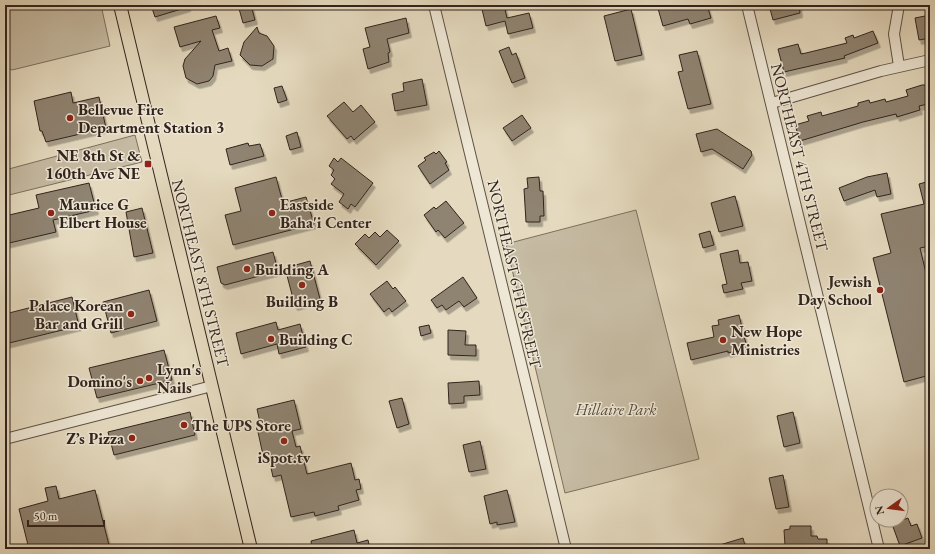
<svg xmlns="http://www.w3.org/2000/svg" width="935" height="554" font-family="'EB Garamond',serif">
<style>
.green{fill:#c6bba3;stroke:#7c7060}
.building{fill:#8f8371;stroke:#31241d;filter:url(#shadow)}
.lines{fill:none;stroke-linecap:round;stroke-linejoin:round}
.minor-casing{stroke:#5e5246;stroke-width:12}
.major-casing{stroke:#31241d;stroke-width:14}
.minor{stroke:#eee7d5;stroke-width:10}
.major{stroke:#e5dabf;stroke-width:12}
.poi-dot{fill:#8f2418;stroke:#eee7d5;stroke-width:1.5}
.labels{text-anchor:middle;stroke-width:3;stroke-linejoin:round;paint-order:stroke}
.poi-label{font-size:16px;font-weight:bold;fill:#31241d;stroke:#eee7d5;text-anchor:start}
.street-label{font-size:16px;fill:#31241d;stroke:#eee7d5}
.park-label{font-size:16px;font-style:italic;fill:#564a3e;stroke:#eee7d5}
</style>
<defs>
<filter id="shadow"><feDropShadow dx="2.5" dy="4.5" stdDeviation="0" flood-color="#0004"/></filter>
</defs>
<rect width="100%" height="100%" fill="#e5dabf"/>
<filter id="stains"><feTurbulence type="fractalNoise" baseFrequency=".005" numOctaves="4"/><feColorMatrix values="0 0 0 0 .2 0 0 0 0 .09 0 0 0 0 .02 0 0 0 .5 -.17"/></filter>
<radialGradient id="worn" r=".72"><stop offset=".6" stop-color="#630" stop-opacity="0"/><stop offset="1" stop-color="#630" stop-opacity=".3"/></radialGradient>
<path class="green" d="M5 5H101L110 46 12 70 5 67Z
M135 135 142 162 5 196V170Z
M636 210 699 459 565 493 506 244Z"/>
<path class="building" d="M151 5H188V7L155 17Z
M238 5H251L255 20 243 23Z
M481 5H504L507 18 529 13 533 28 508 34 505 21 486 26Z
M657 5H707L711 18 690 24 688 19 663 26Z
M769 5H799L800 13 773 20Z
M631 9 642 55 615 61 604 16Z
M930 15V38L919 40 915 18Z
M216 16 220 28 212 30 219 51 228 48 232 61 215 65 213 76 209 81 197 84 186 78 183 66 185 59 201 41 180 47 174 27Z
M406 18 409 33 387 39 390 52 388 53 389 62 368 69 363 49 370 47 365 28Z
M257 27 259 33 267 36 274 46 273 59 262 66 250 65 240 55 244 42Z
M873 31 878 43 844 56 845 58 784 72 778 49 798 44 801 54 806 53 847 43 845 38 853 35 854 38Z
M509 47 512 55 516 53 525 78 512 83 499 51Z
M697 51 711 104 688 109 678 72 683 71 679 55Z
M422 79 427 105 395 111 392 94 404 91 403 83Z
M922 85H930V100H927L928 104 919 106 920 110 897 117 896 114 863 122 800 141 795 125 809 121 807 116 821 112 822 116 858 106V103L869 100 870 103 885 99 886 102 908 96 906 90Z
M282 86 287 100 278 103 274 88Z
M71 92 73 103 99 97 106 128 46 142 42 131H40L34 101Z
M344 102 353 112 361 105 375 122 354 140 351 136 347 139 327 116Z
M522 115 531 128 512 141 503 128Z
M717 129 751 151 752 155 743 169 712 149 701 152 696 134Z
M297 132 301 147 290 150 286 136Z
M248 143 249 146 260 144 264 156 230 165 226 149Z
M439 151 447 162 445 163 449 170 430 184 418 166 426 160 424 158 434 152 436 154Z
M334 158 338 162 341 158 373 183 355 207 351 204 348 209 339 202 344 194 331 184 335 179 331 175 334 170 329 166Z
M887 173 891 194 877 197 875 190 844 201 839 188 867 177Z
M276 177 283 203 306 197 314 224 233 245 225 215 241 211 235 188Z
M539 177 540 191H543L544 216H540V222H526L524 189 528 188 527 178Z
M930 181V246L920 248 930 290V375L904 382 873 258 891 253 881 214 924 204 919 184Z
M89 183 96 210 53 220 56 232 5 244V216L39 208 36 195Z
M735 196 743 226 719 232 711 203Z
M446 201 464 223 445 238 438 230 436 232 424 215 434 207 436 209Z
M142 208 153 253 134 257 126 212Z
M387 230 399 241 376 265 355 244 365 234 369 238 375 232 380 237Z
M710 231 714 245 703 248 699 234Z
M738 250 740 263 748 262 752 281 741 283 743 289 724 293 722 285 727 284 720 254Z
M273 252 278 271 225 285 221 283 217 267Z
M310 261 320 299 295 306 285 268Z
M463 277 477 298 464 307 459 301 446 310 442 305 437 308 431 300Z
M387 281 393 289 395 287 406 301 392 312 389 308 384 312 370 294Z
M149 290 157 321 111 333 103 302Z
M72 297 79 326 5 344V314Z
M739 315 747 348 728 353V351L691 360 687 343 714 337 712 326 719 325 718 320Z
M276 322 278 330 300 324 306 347 279 354 277 344 241 354 236 333Z
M429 325 431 333 421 336 419 327Z
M448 330 466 331 465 345H476V356L448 355Z
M164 350 172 380 97 398 89 368Z
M479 381 480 395 464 396V403L449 404 448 383Z
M402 398 409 424 397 428 389 401Z
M294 400 301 429 292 431 296 447 300 446 307 474 351 463 355 480 359 479 361 489 356 490 359 500 338 506 339 510 315 516 314 512 291 517 281 475 273 477 268 454 263 455 258 432 262 431 257 409Z
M190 412 195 435 114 455 108 432Z
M793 412 800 443 784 447 777 416Z
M480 441 486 469 469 472 463 445Z
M783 475 789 507 776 509 769 478Z
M56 486 59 499 95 490 110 549H29L19 509 48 501 45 488Z
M507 490 515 522 497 525V522L490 524 484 496Z
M908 518 911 526 917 524 922 538 900 546 892 524Z
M790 526H811V536H817L818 539H827V549H796V545L785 546 784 530 790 529Z
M354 530 357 543 368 540 370 549H312L311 541Z
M743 538 746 549H713V547Z"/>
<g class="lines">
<g class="minor-casing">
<path id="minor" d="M434 5 566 549
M747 5 879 549
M899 5 894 34 899 66
M772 103 881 71 930 60
M5 439 212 386"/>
</g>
<g class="major-casing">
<path id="major" d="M120 5 251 549"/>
</g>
<use href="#minor" class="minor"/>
<use href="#major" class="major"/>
</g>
<g class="poi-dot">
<circle cx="70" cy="118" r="4"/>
<rect x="144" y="160" width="8" height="8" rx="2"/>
<circle cx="51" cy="213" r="4"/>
<circle cx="272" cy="213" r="4"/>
<circle cx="247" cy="269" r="4"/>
<circle cx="302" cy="285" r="4"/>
<circle cx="880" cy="290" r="4"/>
<circle cx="131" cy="314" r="4"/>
<circle cx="271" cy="339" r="4"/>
<circle cx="723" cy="340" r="4"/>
<circle cx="149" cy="378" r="4"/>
<circle cx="140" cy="381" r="4"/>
<circle cx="184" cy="425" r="4"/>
<circle cx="132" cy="438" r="4"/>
<circle cx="284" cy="441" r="4"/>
</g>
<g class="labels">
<g class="poi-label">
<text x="78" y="115">Bellevue Fire<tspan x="78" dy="18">Department Station 3</tspan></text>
<text x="140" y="161" text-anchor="end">NE 8th St &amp;<tspan x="140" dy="18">160th Ave NE</tspan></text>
<text x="59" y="210">Maurice G<tspan x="59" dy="18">Elbert House</tspan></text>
<text x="280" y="210">Eastside<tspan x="280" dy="18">Baha'i Center</tspan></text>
<text x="255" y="275">Building A</text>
<text x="872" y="287" text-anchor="end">Jewish<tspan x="872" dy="18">Day School</tspan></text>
<text x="302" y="307" text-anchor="middle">Building B</text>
<text x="123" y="311" text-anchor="end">Palace Korean<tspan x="123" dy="18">Bar and Grill</tspan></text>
<text x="731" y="337">New Hope<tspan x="731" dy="18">Ministries</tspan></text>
<text x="279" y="345">Building C</text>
<text x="157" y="375">Lynn's<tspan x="157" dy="18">Nails</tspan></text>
<text x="132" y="387" text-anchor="end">Domino's</text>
<text x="192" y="431">The UPS Store</text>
<text x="124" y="444" text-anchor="end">Z’s Pizza</text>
<text x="284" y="463" text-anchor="middle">iSpot.tv</text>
</g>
<g class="street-label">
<text transform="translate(800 157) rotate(76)" y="6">NORTHEAST 4TH STREET</text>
<text transform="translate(201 273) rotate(76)" y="6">NORTHEAST 8TH STREET</text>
<text transform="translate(515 274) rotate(77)" y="6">NORTHEAST 6TH STREET</text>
</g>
<g class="park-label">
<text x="616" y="415">Hillaire Park</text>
</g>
</g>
<rect width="935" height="554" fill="none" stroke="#e5dabf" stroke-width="20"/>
<rect x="6" y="6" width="923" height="542" fill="none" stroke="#31241d" stroke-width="2"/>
<rect x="10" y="10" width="915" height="534" fill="none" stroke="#31241d"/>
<g transform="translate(889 508) rotate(256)"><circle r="19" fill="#eee7d5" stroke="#a2998b"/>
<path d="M0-3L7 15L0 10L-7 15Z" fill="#8f2418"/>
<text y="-6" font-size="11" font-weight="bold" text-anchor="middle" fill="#31241d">N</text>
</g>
<path d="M28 520v6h76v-6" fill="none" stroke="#31241d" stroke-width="2"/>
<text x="34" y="520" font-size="12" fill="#31241d" stroke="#eee7d5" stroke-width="3" paint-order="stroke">50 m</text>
<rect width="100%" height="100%" filter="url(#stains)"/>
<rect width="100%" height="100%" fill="url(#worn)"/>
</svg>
